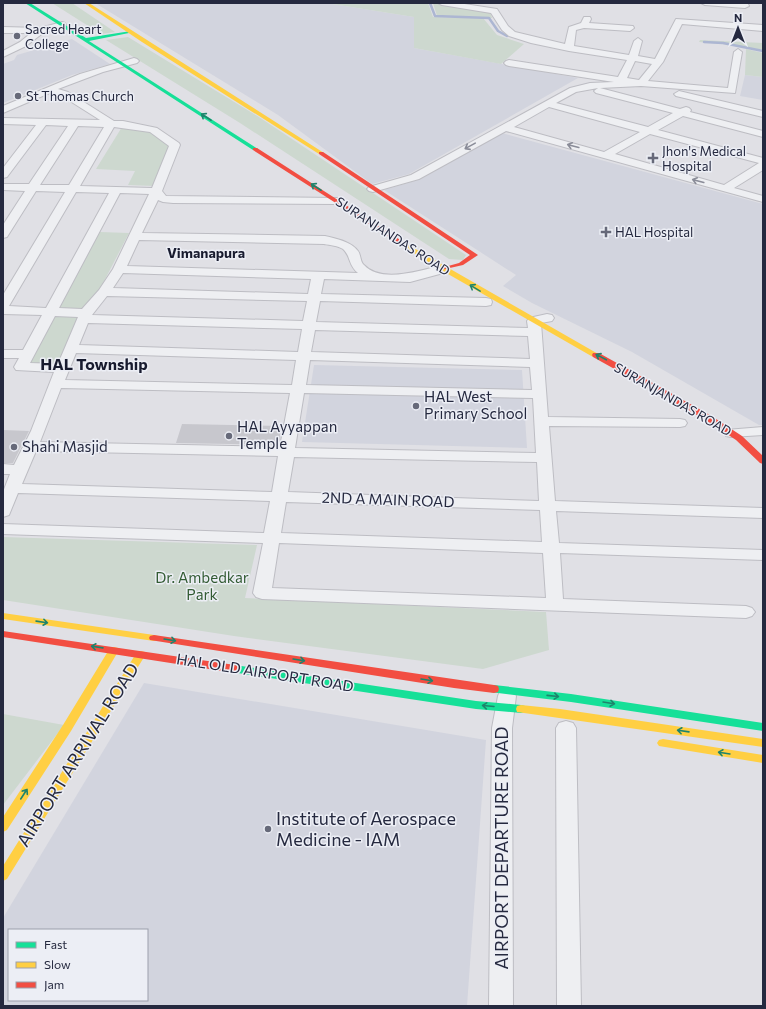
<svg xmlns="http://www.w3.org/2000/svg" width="766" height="1009" font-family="Commissioner,sans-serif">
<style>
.built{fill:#d2d4de;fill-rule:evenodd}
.green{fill:#cdd8cf}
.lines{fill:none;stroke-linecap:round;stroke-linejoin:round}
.stream{stroke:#acb6d2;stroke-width:2.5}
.building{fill:#c7c7cd}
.street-casing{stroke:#bdbdc3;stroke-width:2}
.street{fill:#eeeff2;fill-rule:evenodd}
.fast{fill:#16e098;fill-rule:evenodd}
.slow{fill:#ffcf43;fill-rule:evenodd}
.jam{fill:#f24e42;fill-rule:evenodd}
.oneway{stroke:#1e846c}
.oneway2{stroke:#8a8c98}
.poi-dot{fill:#666979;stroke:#eceef5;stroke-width:1.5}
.labels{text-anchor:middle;stroke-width:3;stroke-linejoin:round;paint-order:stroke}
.far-poi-label{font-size:13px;fill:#25293f;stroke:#eceef5;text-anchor:start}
.far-street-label{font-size:13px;fill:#25293f;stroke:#eceef5}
.far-quarter-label{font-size:14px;font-weight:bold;fill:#181b2f;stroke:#eceef5}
.poi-label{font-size:15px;fill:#25293f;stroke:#eceef5;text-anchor:start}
.street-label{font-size:15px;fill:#25293f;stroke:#eceef5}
.park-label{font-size:15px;fill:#325b33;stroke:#eceef5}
.neighbourhood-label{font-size:16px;font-weight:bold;fill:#181b2f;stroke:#eceef5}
.near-street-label{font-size:18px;fill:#25293f;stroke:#eceef5}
.near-poi-label{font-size:18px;fill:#25293f;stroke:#eceef5;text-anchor:start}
</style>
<rect width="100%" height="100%" fill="#e0e0e5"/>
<path class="built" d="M95 3H326L414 17V48L578 78 409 174 372 184 278 115Z
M72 39 110 64 72 75 3 103V64L14 60 17 55Z
M745 75 763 77V100L740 96Z
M502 133 763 204V425H759L632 352 532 303 503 286 516 275 384 190 421 179Z
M314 365 522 370 527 448 302 442Z
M144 683 486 740 467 1006H3V918ZM9 930H147V1000H9Z"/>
<path class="green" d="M52 3H72L115 32 101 34Z
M326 3H428L433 17 483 18 497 35 524 44 501 64 414 48V17Z
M433 3 490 12 492 18 437 16Z
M128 37 259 117 466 255 463 260 449 259 240 123 106 40Z
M700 40 763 43V50L734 45 699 42Z
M746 49 763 53V77L745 75Z
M122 127 149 132 170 145 154 186 128 185 135 171 96 169Z
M100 232 129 233 99 291 82 309H55Z
M52 314 79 316 58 366 32 364 28 355Z
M3 537 257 545 245 598 546 612 549 650 483 669 234 636 3 600Z
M3 714 64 725 3 805Z"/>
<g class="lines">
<path class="stream" d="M430 3 435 16 489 18 498 31 507 36
M704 42 723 43 763 51"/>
</g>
<path class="building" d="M182 424 282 426 279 445 176 443Z
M3 430 29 431 13 463H3Z"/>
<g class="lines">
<g class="street-casing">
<path id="street" d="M438 3H458L497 9 508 26 515 32 565 44 569 27 581 23 584 17H590L591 19 589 23 633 26 634 28 630 31 584 28 576 30 574 46 629 55 634 41 638 38 642 41 638 56 655 59 676 19 763 25V31L682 24 663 62 648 81 728 88 734 52 738 49 742 52 735 93 641 86 600 88 680 109 686 107 689 108 691 110 690 112 763 131V137L683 116 658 130 763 158V170L734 188 763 196V202L506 131 419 179 373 192 369 191 367 189 369 187 411 175 570 88 590 83 614 82 509 66 506 65 504 63 506 61 509 60 618 77 627 60 569 51 531 43 509 36 502 30 491 13 442 5ZM635 61 652 64 639 80 627 78ZM598 88 594 91 596 93 673 113 648 127 556 103 576 92ZM549 107 640 132 604 152 514 127ZM650 134 759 163 724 185 615 154Z
M701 3 748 4 749 6 745 8 705 5Z
M62 22 65 23 66 25 65 27 43 33 26 46 3 57V51L20 42 31 33H3V27L40 28Z
M134 58 137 59 139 61 137 63 103 72 58 89 68 92 114 121H123L157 128 179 143 180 145 162 191 166 196 337 198 341 199 343 201 341 203 337 204 173 203 163 202 158 200 142 233 325 236C337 239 350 241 358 251 361 255 360 262 364 265 381 284 422 270 443 265L447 266 449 269 447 272 410 282 324 279 321 294 486 298 491 299 492 302 491 305 486 306 320 301 316 322 528 328 527 321 529 318 547 314 552 315 554 318 552 321 541 323 548 417 680 419 685 420 687 423 685 426 680 427 549 426 555 501 763 508V518L556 511 559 543 763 550V560L560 553 563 599 746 606 752 608 755 612 752 616 746 618 262 599 256 597 253 593 263 543 3 534V524L264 533 270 501 18 493 9 515 3 517V492L10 474H3V464L14 465 31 431 54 372 16 370 14 367 19 358H3V350H23L42 315 3 314V295L65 192 36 191 7 237 3 238V225L25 191 3 190V184H29L68 126 46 125 7 177 3 178V168L36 125 3 124V118L100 120 62 96 54 94 52 92 3 113V106L80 74ZM78 126 104 127 69 185H40ZM114 127 150 132 169 146 152 188 80 186ZM76 192 109 193 46 308 9 306ZM120 193 149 194 113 269 99 290 82 309 59 308ZM139 240 324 244C330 245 338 246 343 249 351 256 348 265 358 273L127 266ZM123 273 311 279 308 294 113 288ZM107 296 307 301 303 321 92 315ZM55 316 78 317 58 364 30 363ZM88 323 302 329 298 352 79 345ZM315 330 528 336 530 359 311 352ZM76 353 296 360 292 385 65 380ZM310 360 530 367 532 390 306 385ZM61 388 290 393 280 447 40 442ZM304 393 533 398 536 453 295 448ZM36 451 278 456 272 492 22 484ZM294 457 537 462 539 501 288 492ZM286 502 540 510 542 542 281 533ZM279 543 543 553 546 598 272 588Z
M679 91 763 111V117L676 96 674 94Z
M763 427V435L731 437 726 436 724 433 726 430Z
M507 689 514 691 516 696 512 728 513 1006H489L492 728 498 696 500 691Z
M566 721 573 723 576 728 581 1006H557L556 728 559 723Z"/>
</g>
<use href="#street" class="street"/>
<path class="fast" d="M25 3H30L86 38 131 31V32L129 33 89 41 258 149 253 150Z
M235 665 476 701 521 705 525 706 526 709 525 712 521 713 476 709 231 672 230 669 231 666Z
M494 685 571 694 763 723V731L571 702 490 692 489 689 490 686Z"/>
<path class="slow" d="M84 3H89L324 153 319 154 142 42Z
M405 243 600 355 596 357H593L441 270 403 246 402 245Z
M3 613 154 635 158 636 159 638 158 640 154 641 3 619Z
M114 647 118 648 119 650 71 731 7 830 3 832V817L63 725 110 648Z
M141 651 145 652 146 654 7 879 3 881V866L137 652Z
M521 705 560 709 763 739V747L517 712 516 709 517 706Z
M663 739 763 755V763L659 746 657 743 659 740Z"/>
<path class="jam" d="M253 148H257L408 245 407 246H403L253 150Z
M319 152H323L478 255 463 265 441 270V268L459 263 470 255 319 154Z
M593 353H599L710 415 742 436 763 456V464L760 463 736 440 704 419 593 357 592 355Z
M3 631 235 665 239 666 240 669 239 672 235 673 3 637Z
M154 635 494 685 498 686 499 689 498 692 494 693 454 688 150 640 149 638 150 636Z"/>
</g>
<defs><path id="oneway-shaft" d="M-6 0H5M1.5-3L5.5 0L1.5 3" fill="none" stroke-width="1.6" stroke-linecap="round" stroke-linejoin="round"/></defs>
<g class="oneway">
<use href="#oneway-shaft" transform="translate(206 117) rotate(-147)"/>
<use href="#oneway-shaft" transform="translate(316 187) rotate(-147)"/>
<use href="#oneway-shaft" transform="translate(475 288) rotate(-149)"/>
<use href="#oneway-shaft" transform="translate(601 357) rotate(-152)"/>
<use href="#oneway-shaft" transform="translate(42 622) rotate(8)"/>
<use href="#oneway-shaft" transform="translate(170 640) rotate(9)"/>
<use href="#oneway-shaft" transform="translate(97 647) rotate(-172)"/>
<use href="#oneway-shaft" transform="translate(299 660) rotate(9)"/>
<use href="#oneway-shaft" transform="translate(427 680) rotate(9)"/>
<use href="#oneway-shaft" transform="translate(553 696) rotate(6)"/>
<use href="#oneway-shaft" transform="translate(609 703) rotate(9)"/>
<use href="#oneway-shaft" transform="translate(488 706) rotate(-175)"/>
<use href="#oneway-shaft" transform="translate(683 731) rotate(-172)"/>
<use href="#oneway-shaft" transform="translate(724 753) rotate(-171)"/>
<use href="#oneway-shaft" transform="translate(24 794) rotate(-57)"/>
</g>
<g class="oneway2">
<use href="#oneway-shaft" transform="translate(470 146) rotate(151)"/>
<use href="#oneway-shaft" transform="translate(573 146) rotate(-165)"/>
<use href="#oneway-shaft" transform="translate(698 181) rotate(-165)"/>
</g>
<g class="poi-dot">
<circle cx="17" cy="36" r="4"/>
<circle cx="18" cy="96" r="4"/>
<path d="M651 152h4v4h4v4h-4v4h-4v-4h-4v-4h4z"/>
<path d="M604 226h4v4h4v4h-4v4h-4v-4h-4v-4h4z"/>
<circle cx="416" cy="406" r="4"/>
<circle cx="229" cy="436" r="4"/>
<circle cx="14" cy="447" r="4"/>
<circle cx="268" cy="829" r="4"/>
</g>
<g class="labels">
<g class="far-poi-label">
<text x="25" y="34">Sacred Heart<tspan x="25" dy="15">College</tspan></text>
<text x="26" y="101">St Thomas Church</text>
<text x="662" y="156">Jhon's Medical<tspan x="662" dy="15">Hospital</tspan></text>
<text x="615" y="237">HAL Hospital</text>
</g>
<g class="far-street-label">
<text transform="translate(393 236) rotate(33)" y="5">SURANJANDAS ROAD</text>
<text transform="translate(673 399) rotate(30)" y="5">SURANJANDAS ROAD</text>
</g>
<g class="far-quarter-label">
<text x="206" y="258">Vimanapura</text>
</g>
<g class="poi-label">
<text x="424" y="402">HAL West<tspan x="424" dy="17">Primary School</tspan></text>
<text x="237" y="432">HAL Ayyappan<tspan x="237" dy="17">Temple</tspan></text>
<text x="22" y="452">Shahi Masjid</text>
</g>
<g class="street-label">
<text transform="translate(388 500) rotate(2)" y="5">2ND A MAIN ROAD</text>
<text transform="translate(265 673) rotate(9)" y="5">HAL OLD AIRPORT ROAD</text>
</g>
<g class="park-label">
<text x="202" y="583">Dr. Ambedkar<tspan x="202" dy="17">Park</tspan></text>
</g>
<g class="neighbourhood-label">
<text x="94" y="370">HAL Township</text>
</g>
<g class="near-street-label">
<text transform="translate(78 755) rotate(-58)" y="6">AIRPORT ARRIVAL ROAD</text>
<text transform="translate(502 848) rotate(-90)" y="6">AIRPORT DEPARTURE ROAD</text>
</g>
<g class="near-poi-label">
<text x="276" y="825">Institute of Aerospace<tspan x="276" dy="21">Medicine - IAM</tspan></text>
</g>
</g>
<rect width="766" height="1009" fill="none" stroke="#25293f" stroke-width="8"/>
<rect x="8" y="929" width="140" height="72" fill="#eceef5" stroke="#9c9fac"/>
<rect x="16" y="942" width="20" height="6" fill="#16e098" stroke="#9c9fac"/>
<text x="44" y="949" font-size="12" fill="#25293f">Fast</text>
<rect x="16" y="962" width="20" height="6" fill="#ffcf43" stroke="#9c9fac"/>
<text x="44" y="969" font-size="12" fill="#25293f">Slow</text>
<rect x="16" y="982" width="20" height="6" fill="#f24e42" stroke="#9c9fac"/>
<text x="44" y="989" font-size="12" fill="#25293f">Jam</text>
<g transform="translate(738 28)" stroke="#eceef5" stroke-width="3" paint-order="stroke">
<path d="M0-3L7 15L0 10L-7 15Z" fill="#25293f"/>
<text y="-6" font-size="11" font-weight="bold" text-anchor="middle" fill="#25293f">N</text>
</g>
</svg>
